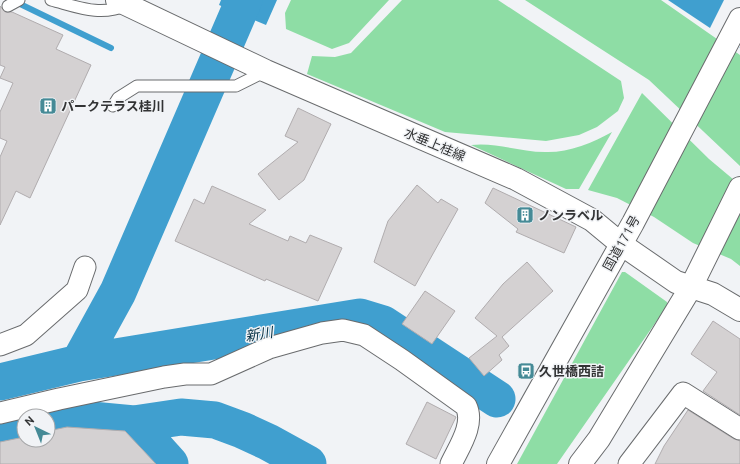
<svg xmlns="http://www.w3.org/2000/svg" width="740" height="464" font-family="Ubuntu,'Noto Sans JP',sans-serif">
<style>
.green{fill:#8edda5}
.water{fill:#409fcf}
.pier{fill:#f1f3f6}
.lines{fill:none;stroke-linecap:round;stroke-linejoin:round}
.stream{stroke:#409fcf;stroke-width:6}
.river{stroke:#409fcf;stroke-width:37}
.building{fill:#d4d1d2;stroke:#b0acae}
.lane-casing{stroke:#696b6d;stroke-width:13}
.street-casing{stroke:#696b6d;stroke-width:23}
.secondary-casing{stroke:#696b6d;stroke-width:24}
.highway-casing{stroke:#696b6d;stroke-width:24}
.lane{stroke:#fff;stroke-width:11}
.street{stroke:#fff;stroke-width:21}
.secondary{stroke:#fff;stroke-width:22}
.highway{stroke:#fff;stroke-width:22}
.labels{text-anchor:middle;stroke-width:3;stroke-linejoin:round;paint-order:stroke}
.poi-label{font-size:13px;font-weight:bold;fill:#323334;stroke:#f1f3f6;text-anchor:start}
.street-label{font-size:13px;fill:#323334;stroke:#f1f3f6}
.water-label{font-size:14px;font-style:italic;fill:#053044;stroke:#f1f3f6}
</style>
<rect width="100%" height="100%" fill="#f1f3f6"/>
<path class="green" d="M291 0H389L349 43 332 49 286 29 285 13Z
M402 0H498L621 81 624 98 618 111 597 127 579 135 546 141 445 132 307 74 312 56 335 57 351 53Z
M525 0H661L740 55V166L649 80Z
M642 93 709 159 740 185V266L731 259 693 243 654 217 617 198 588 190Z
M612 132 579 189H566L471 145C496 142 520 152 545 152 567 153 593 143 612 132Z
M622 272H625L667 302V306L557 464H517Z"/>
<path class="water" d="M221 0H277L266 25 219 5Z
M668 0H740V48Z"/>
<path class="pier" d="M724 0H740V47L738 50 709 30Z"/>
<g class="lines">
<path class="stream" d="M16 2 111 48"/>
<path class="river" d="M79 363 118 292 244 0
M0 382 79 363 360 317 383 324 497 399
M48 423 70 418 134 424 170 464
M134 424 181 417 215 420 242 430 268 442 308 464
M0 435 24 429"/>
</g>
<path class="building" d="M0 6 5 12H12L63 35 56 49 91 65 30 198 16 191 0 225V157L7 141 0 138V112L13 83 0 78 5 67 0 65Z
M298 108 331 124 304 180 279 200 258 174 298 142 285 136Z
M417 185 438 203 441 199 458 209 415 286 374 262 388 221Z
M212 186 266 210 249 224 288 241 290 236 306 243 310 235 342 248 318 301 266 279 265 281 175 241 194 199 204 204Z
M493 188 576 227 564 253 516 232 518 229 485 203Z
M527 262 553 291 502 337 509 346 499 355 502 360 484 376 469 358 497 336 475 318 503 284Z
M425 291 455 311 432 344 402 324Z
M713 321 740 339V415L703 391 717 372 691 354Z
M427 402 456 417 436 459 406 444Z
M688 410 734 439 740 441V464H655L664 446Z
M67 427 125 431 156 464H0V442L24 437V440H48V431Z"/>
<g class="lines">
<g class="lane-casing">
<path id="lane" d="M51 0C78 7 100 17 127 5
M8 6 19 0
M113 106 118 98 137 86H236L266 71"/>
</g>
<g class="street-casing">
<path id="street" d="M0 345 26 335 77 290 85 267
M0 413 59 399 164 377 185 374H211L269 348 322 333 343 330 364 335 402 360 466 406C475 424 459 447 451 464
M629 464 683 393 740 429"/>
</g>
<g class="secondary-casing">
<path id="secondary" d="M117 0 266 71 516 179 592 220 621 244 676 282 713 294 740 310"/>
</g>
<g class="highway-casing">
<path id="highway" d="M498 464 633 223 740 19
M580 464 599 439 691 287 740 188"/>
</g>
<use href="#lane" class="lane"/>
<use href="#street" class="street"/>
<use href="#secondary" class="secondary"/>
<use href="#highway" class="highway"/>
</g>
<defs>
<g id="building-square" transform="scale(0.9)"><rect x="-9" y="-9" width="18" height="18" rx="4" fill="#458a96" stroke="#f1f3f6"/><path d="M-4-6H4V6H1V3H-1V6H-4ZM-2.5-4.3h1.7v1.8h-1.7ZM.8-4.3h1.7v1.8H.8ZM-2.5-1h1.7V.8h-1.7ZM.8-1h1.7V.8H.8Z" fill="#fff"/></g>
<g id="bus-square" transform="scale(0.9)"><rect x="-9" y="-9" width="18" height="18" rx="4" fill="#458a96" stroke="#f1f3f6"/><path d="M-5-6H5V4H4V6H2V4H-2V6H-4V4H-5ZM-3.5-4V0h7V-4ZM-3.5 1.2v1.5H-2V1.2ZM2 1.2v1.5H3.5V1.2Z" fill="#fff"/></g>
</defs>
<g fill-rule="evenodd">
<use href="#building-square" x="48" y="106"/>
<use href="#building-square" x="525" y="215"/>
<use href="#bus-square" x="526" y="371"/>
</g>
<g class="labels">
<g class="poi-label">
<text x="61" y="111">パークテラス桂川</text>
<text x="538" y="220">ノンラベル</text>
<text x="539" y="376">久世橋西詰</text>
</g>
<g class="street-label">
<text transform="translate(435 144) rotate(23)" y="5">水垂上桂線</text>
<text transform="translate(621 243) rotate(-61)" y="5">国道171号</text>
</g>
<g class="water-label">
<text transform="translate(259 334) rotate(-9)" y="5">新川</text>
</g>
</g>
<g transform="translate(36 428) rotate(317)"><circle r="19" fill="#f1f3f6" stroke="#a5a6a8"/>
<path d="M0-3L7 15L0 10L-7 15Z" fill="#458a96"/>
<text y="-6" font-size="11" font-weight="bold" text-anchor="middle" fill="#323334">N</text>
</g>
</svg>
